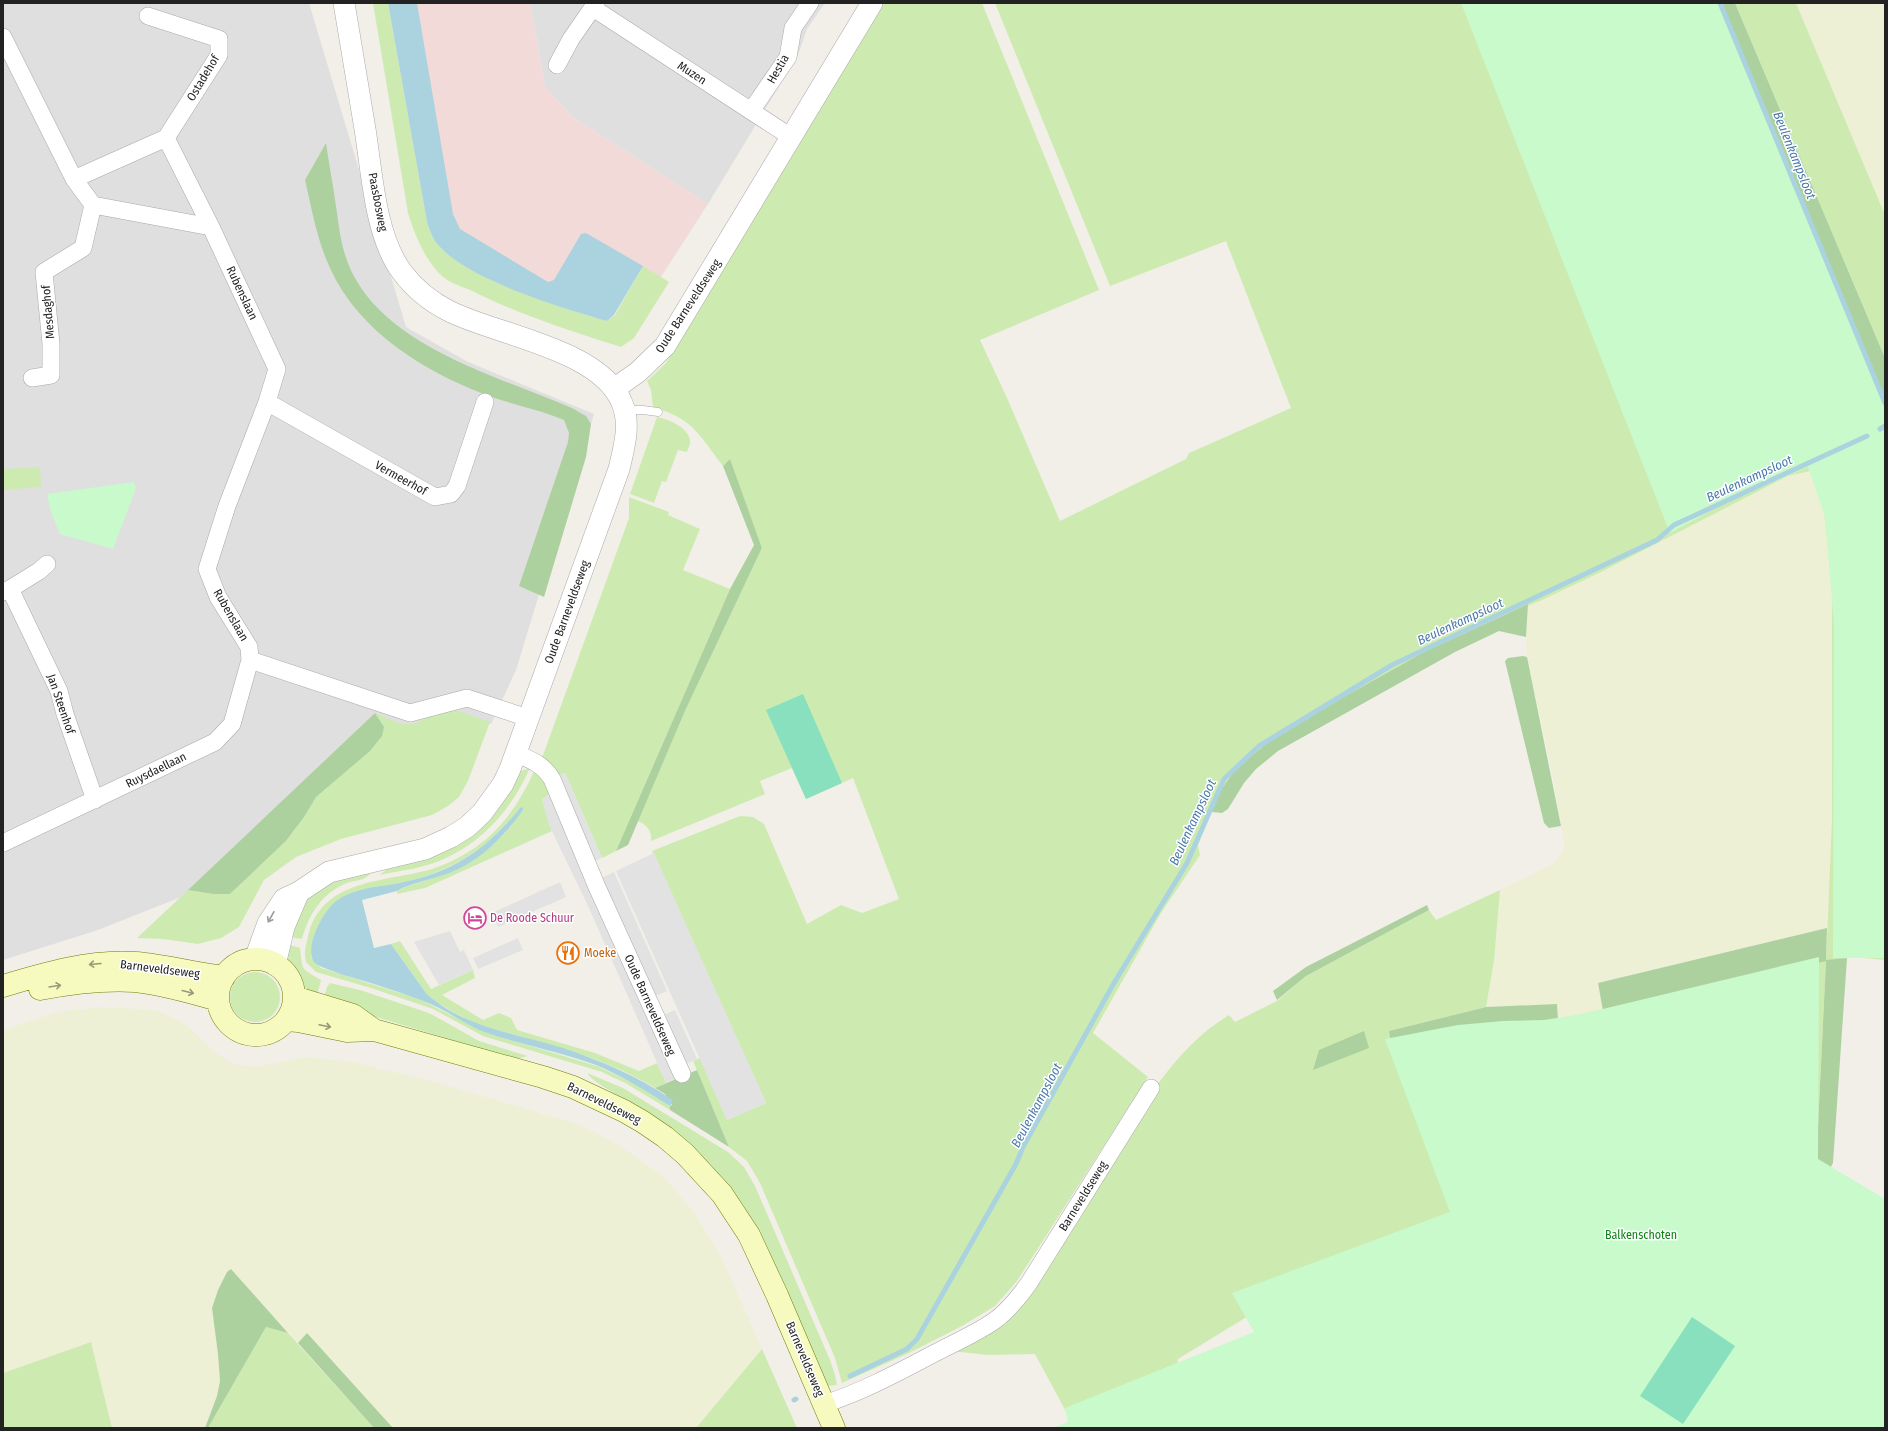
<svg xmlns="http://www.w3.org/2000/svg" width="1888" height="1431" font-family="'Fira Sans Condensed',sans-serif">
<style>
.residential{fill:#e0dfdf}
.commercial{fill:#f2dad9}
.farmland{fill:#eef0d5}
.grass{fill:#cdebb0}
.forest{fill:#add19e}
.park{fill:#c8facc}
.pitch{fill:#88e0be}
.parking{fill:#e2e2e2}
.water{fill:#aad3df}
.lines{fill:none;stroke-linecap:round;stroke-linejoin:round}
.stream{stroke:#aad3df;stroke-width:5}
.service-casing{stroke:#a9a9a9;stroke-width:9}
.minor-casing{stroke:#a9a9a9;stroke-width:18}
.tertiary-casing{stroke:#a9a9a9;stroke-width:22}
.secondary-casing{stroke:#707d05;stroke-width:23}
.service{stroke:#fff;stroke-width:8}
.minor{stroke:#fff;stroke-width:17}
.tertiary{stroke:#fff;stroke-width:21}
.secondary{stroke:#f7fabf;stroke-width:22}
.oneway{stroke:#9c9c9c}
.oneway2{stroke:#979978}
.labels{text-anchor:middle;stroke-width:3;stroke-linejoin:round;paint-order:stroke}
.street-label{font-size:12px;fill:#222;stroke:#fff}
.hotel-label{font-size:12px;fill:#b23c85;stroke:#fff;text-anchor:start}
.food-label{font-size:12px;fill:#c56008;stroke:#fff;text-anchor:start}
.park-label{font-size:12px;fill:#0c8416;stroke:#fff}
.water-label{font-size:13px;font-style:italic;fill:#4a7aab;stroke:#fff}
</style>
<rect width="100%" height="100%" fill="#f2efe9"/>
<path class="residential" d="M3 3H309L406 327 468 362 594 414 516 670 491 724 444 721 219 882 98 930 3 960Z
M530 3H825L807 29 798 55 708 204 571 116 545 86Z"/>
<path class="commercial" d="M410 3H530L545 86 571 116 708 204 659 280 584 236 555 285 540 283 453 227Z"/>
<path class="farmland" d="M1796 3H1885V215Z
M1815 470 1824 511 1832 589V819L1827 928 1598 983 1603 1011 1558 1020 1557 1005 1486 1007 1494 961 1500 890 1553 864 1563 851 1564 842 1551 769 1527 657 1526 637 1528 604 1540 601 1599 573 1788 476Z
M102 1007 140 1009 158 1011 174 1018 186 1025 216 1053 233 1064 255 1067 307 1057 352 1062 435 1082 581 1125 619 1145 664 1177 694 1212 722 1258 762 1349 696 1428H393L307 1334 298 1343 231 1269 227 1272 218 1290 212 1308 218 1354 220 1381 217 1396 205 1428H112L91 1342 3 1373V1030L57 1012Z"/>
<path class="grass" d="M373 3H388L427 222C430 231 433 241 441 248 473 281 562 308 607 321L615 315 643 266 669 282 634 338 621 347C570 331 518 314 470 290 461 286 450 283 443 277 425 261 415 235 408 213Z
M880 3H982L1099 290 980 340 1007 398 1060 521 1186 459 1189 453 1291 408 1226 241 1110 286 995 3H1715L1885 475V960L1852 957 1826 961 1817 1147 1250 1315 1178 1359 1177 1368 1071 1421 1035 1354 988 1355 951 1351 993 1328C1031 1272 1069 1216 1107 1160 1142 1108 1174 1048 1229 1015L1235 1022 1277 1001 1306 976 1429 910 1436 920 1500 890 1494 961 1486 1007 1389 1031 1523 1027 1826 960 1832 819V589L1824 511 1815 470 1788 476 1599 573 1540 601 1493 619 1424 652 1283 731 1237 767 1228 779 1220 791 1198 845 1200 855 1161 913 1093 1033 1148 1077 1017 1281 995 1306 962 1326 909 1353 842 1383 835 1358 760 1183 747 1161 729 1147 693 1061 700 1058 727 1120 766 1103 652 851 740 816 753 817 764 824 807 924 841 905 862 913 899 899 853 778 806 799 792 768 760 781 765 794 651 841C652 831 647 825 638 821L685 711 762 548 730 460 723 466C698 434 695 420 653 407L651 390 647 381 666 363Z
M1735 3H1796L1885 215V358Z
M657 417C668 419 688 427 690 440 691 444 688 448 687 452L678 450 666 482 662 481 654 503 630 494Z
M40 467 41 487 3 490V469Z
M629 497 669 512 668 515 700 529 683 570 730 589 616 851 602 858 565 773 557 776 542 758 629 518Z
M442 710H456L490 722 468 781 459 797 448 806 432 815 341 839 296 857 264 880 239 927 221 938 198 944 163 939 137 938 188 890 213 894H230L286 841 304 817 315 797 334 782 384 727 375 713 401 724H414Z
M530 768C511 811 479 847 434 863 417 869 398 871 380 875L391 865 416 859 521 771Z
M534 771 541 774 550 794 542 799 552 831 425 888 397 894V891L402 888C446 874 481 863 512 825H507C475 857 440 875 397 884 378 887 361 890 343 897L311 956 314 961 321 968 419 999 487 1033 597 1066 635 1084 670 1106V1110L627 1084 602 1072 483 1036 433 1009 371 988 316 972 306 962C303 952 307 942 309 932 325 878 387 882 432 869 445 865 461 857 473 849 501 831 521 801 534 771Z
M377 867C373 871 368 877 363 879 358 881 352 881 347 883 322 893 309 914 302 939L288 937C292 928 295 917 300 909 318 883 349 876 377 867Z
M400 941 431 989 473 970 475 978 442 995 483 1020 499 1013 511 1018 517 1030 595 1053 639 1071 657 1063 666 1083 655 1088C601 1055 538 1042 479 1025 461 1016 440 1007 426 993L391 944Z
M286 944 300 948C303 972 300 967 321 980L316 999C312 996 306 993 303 989 295 979 286 957 286 944Z
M230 997a25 25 0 1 1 50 0a25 25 0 1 1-50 0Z
M330 983 360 990 420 1010 431 1014 479 1041 528 1056 516 1059 323 1001 327 987Z
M587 1073 623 1088 728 1152 744 1167 755 1186 830 1360 835 1375 837 1385 828 1386C793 1310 767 1224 708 1162 691 1144 671 1127 650 1113 636 1104 594 1085 587 1073Z
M266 1327 288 1333 374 1428H208Z
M91 1342 112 1428H3V1373Z
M762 1349 797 1428H696Z"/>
<path class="forest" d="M1715 3H1735L1885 358V416Z
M326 143C329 164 333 185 336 206 339 227 341 248 350 268 385 347 498 376 572 408L586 416 591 424 586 457 544 597 519 586 568 442 569 433 564 420C541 410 518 406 495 398 429 375 359 333 330 268 317 240 312 210 305 180Z
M730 459 762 548 685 711 628 845 616 851 730 589 754 545 723 466Z
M1528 604 1526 637 1499 631 1455 652 1278 751 1256 769 1244 783 1228 809 1222 813 1212 812 1220 791 1237 767 1283 731 1424 652Z
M1523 656 1527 657 1561 826 1549 828 1544 823 1505 661 1508 658Z
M375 713 384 727 382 736 370 751 316 797 304 817 286 841 230 894H213L188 890Z
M1427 905 1429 910 1306 976 1277 1000 1273 991 1306 967Z
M1827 928 1826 960 1847 958 1833 1163 1803 1217 1817 1147 1826 961 1603 1011 1598 983Z
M1557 1004 1558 1020 1391 1043 1389 1031 1486 1007Z
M1364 1031 1369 1048 1313 1070 1319 1050Z
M697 1070 729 1147 670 1110V1106L672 1105 665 1094 655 1088Z
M231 1269 288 1333 266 1327 208 1428H205L217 1396 220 1381 218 1354 212 1308 218 1290 227 1272Z
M307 1333 393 1428H374L298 1343Z"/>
<path class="park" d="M1461 3H1720L1885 398V958H1833L1834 625 1825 517 1808 467 1726 503 1670 533Z
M134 482 136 488 113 549 60 534 51 512 47 494Z
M1819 957 1818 1159 1885 1199V1428H1053L1068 1422 1065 1408 1254 1332 1232 1293 1450 1212 1385 1039 1458 1025 1503 1021 1544 1020 1582 1014Z"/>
<path class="pitch" d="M803 694 842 783 806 799 766 710Z
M1692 1317 1735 1346 1683 1424 1640 1396Z"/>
<path class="parking" d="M565 773 602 858 587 864 595 881 614 872 667 991 648 999 657 1018 675 1010 697 1059 679 1067 682 1076 666 1083 589 908 549 825 542 799 557 791 552 779Z
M654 853 766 1103 727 1120 616 871Z
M560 882 566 897 498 927 492 913Z
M450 931 460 952 464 950 473 970 439 985 414 942Z
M518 938 523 950 478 969 473 958Z"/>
<path class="water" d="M388 3H417L453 214 460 229 548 282 554 280 581 234 586 233 643 266 614 315 607 321C562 308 472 281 441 248 433 241 430 231 427 222Z
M521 807 523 808V810C504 837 480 861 449 873 433 879 417 882 402 888L397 891 362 900 374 948 391 944 426 993C463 1028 516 1033 563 1048 602 1061 639 1077 673 1100L670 1106C646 1091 622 1076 596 1065 560 1052 523 1045 487 1033 470 1027 455 1016 439 1008 421 999 401 993 383 987 370 982 320 970 314 962 304 947 323 912 335 902 351 889 375 887 395 884 450 874 486 851 521 807Z"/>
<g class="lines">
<path class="stream" d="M1720 3 1885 403
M1880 429 1885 426
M850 1376 907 1349 917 1339 1016 1164 1023 1147 1114 983 1187 863 1224 779 1259 746 1392 665 1657 540 1674 525 1867 436
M794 1400 796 1399"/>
<g class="service-casing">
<path id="service" d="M625 410H643L658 412"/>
</g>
<g class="minor-casing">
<path id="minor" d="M593 8 791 137
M3 37 74 179 93 205 211 227 277 369 267 402 227 506 207 569 218 597 249 647 250 660 232 724 215 742 3 843
M557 65 571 39 596 3
M751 111 788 57 793 28 810 3
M166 138 211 227
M74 179 166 138 219 55V39L148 16
M32 378 51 375V344L44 272 83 248 93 205
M267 402 435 497 451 494 457 486 485 402
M10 589 39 571 47 564
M3 592 10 589 59 691 65 714 95 800
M250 660 410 713 467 698 528 718
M515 753C531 760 543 764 552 779L597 887 682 1074
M824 1404C862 1392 899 1372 935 1353 954 1343 975 1334 994 1321 1008 1311 1019 1297 1029 1283L1151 1088"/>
</g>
<g class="tertiary-casing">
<path id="tertiary" d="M614 389 638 372 665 346 872 3
M255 959 268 923 284 899 299 892 329 872 425 849 451 837 467 827 482 813 503 784 510 769 619 469C624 448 631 424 622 403 601 349 496 335 449 311 431 302 414 288 402 272 375 236 372 173 365 129 358 87 351 45 344 3
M275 965 284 927 298 894"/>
</g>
<g class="secondary-casing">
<path id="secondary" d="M218 997a38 38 0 1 1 76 0a38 38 0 1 1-76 0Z
M3 986C46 973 90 960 136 963 165 965 194 974 224 977
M40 989C71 983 103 979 135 981 163 984 191 992 218 1000
M294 997 353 1015 374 1030
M286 1020 298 1021 347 1031 374 1030 543 1077 573 1087 624 1111 643 1122 665 1137 685 1154 722 1194 749 1235 777 1295 834 1428"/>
</g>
<use href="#service" class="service"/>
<use href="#minor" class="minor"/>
<use href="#tertiary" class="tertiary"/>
<use href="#secondary" class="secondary"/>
</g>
<defs><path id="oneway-shaft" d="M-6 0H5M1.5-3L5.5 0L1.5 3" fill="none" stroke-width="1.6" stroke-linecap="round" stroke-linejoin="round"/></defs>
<use class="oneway" href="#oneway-shaft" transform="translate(271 917) rotate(119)"/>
<g class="oneway2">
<use href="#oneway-shaft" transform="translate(95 964) rotate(175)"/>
<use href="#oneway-shaft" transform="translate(55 986) rotate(-9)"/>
<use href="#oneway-shaft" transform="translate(188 992) rotate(14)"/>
<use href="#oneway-shaft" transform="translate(325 1026) rotate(12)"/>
</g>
<defs>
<g id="hotel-ring" transform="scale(1.15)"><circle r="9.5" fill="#fff" stroke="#d1479c" stroke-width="1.5"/><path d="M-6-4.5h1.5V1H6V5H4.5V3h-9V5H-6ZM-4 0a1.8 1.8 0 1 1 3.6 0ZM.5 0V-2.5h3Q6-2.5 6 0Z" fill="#d1479c"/></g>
<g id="restaurant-ring" transform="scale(1.15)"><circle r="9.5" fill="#fff" stroke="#e8710a" stroke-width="1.5"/><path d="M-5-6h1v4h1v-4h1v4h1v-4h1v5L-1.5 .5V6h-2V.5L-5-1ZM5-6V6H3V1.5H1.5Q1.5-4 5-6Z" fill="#e8710a"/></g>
</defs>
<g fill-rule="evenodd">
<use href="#hotel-ring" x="475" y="918"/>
<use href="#restaurant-ring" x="568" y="953"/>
</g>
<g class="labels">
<g class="street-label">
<text transform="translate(778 69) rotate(-60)" y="4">Hestia</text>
<text transform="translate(692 73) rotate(33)" y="4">Muzen</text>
<text transform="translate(203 78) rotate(-59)" y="4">Ostadehof</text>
<text transform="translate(378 202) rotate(79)" y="4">Paasbosweg</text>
<text transform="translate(242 293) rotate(65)" y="4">Rubenslaan</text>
<text transform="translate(688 306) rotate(-57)" y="4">Oude Barneveldseweg</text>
<text transform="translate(48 312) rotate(-95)" y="4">Mesdaghof</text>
<text transform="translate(401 478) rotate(29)" y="4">Vermeerhof</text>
<text transform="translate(567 612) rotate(-70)" y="4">Oude Barneveldseweg</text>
<text transform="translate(231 615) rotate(60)" y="4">Rubenslaan</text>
<text transform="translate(61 704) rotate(71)" y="4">Jan Steenhof</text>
<text transform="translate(156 770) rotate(-26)" y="4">Ruysdaellaan</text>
<text transform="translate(160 969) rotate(7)" y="4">Barneveldseweg</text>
<text transform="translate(650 1005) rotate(66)" y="4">Oude Barneveldseweg</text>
<text transform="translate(604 1103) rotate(26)" y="4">Barneveldseweg</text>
<text transform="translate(1083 1196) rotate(-58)" y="4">Barneveldseweg</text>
<text transform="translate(805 1359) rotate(67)" y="4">Barneveldseweg</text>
</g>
<g class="hotel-label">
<text x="490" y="922">De Roode Schuur</text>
</g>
<g class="food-label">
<text x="584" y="957">Moeke</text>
</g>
<g class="park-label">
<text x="1641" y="1239">Balkenschoten</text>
</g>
<g class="water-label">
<text transform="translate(1795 155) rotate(68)" y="5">Beulenkampsloot</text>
<text transform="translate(1749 478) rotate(-25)" y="5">Beulenkampsloot</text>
<text transform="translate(1460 621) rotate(-25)" y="5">Beulenkampsloot</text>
<text transform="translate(1192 822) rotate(-65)" y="5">Beulenkampsloot</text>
<text transform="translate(1036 1105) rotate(-62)" y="5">Beulenkampsloot</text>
</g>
</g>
<rect width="1888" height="1431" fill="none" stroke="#222222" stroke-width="8"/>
</svg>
